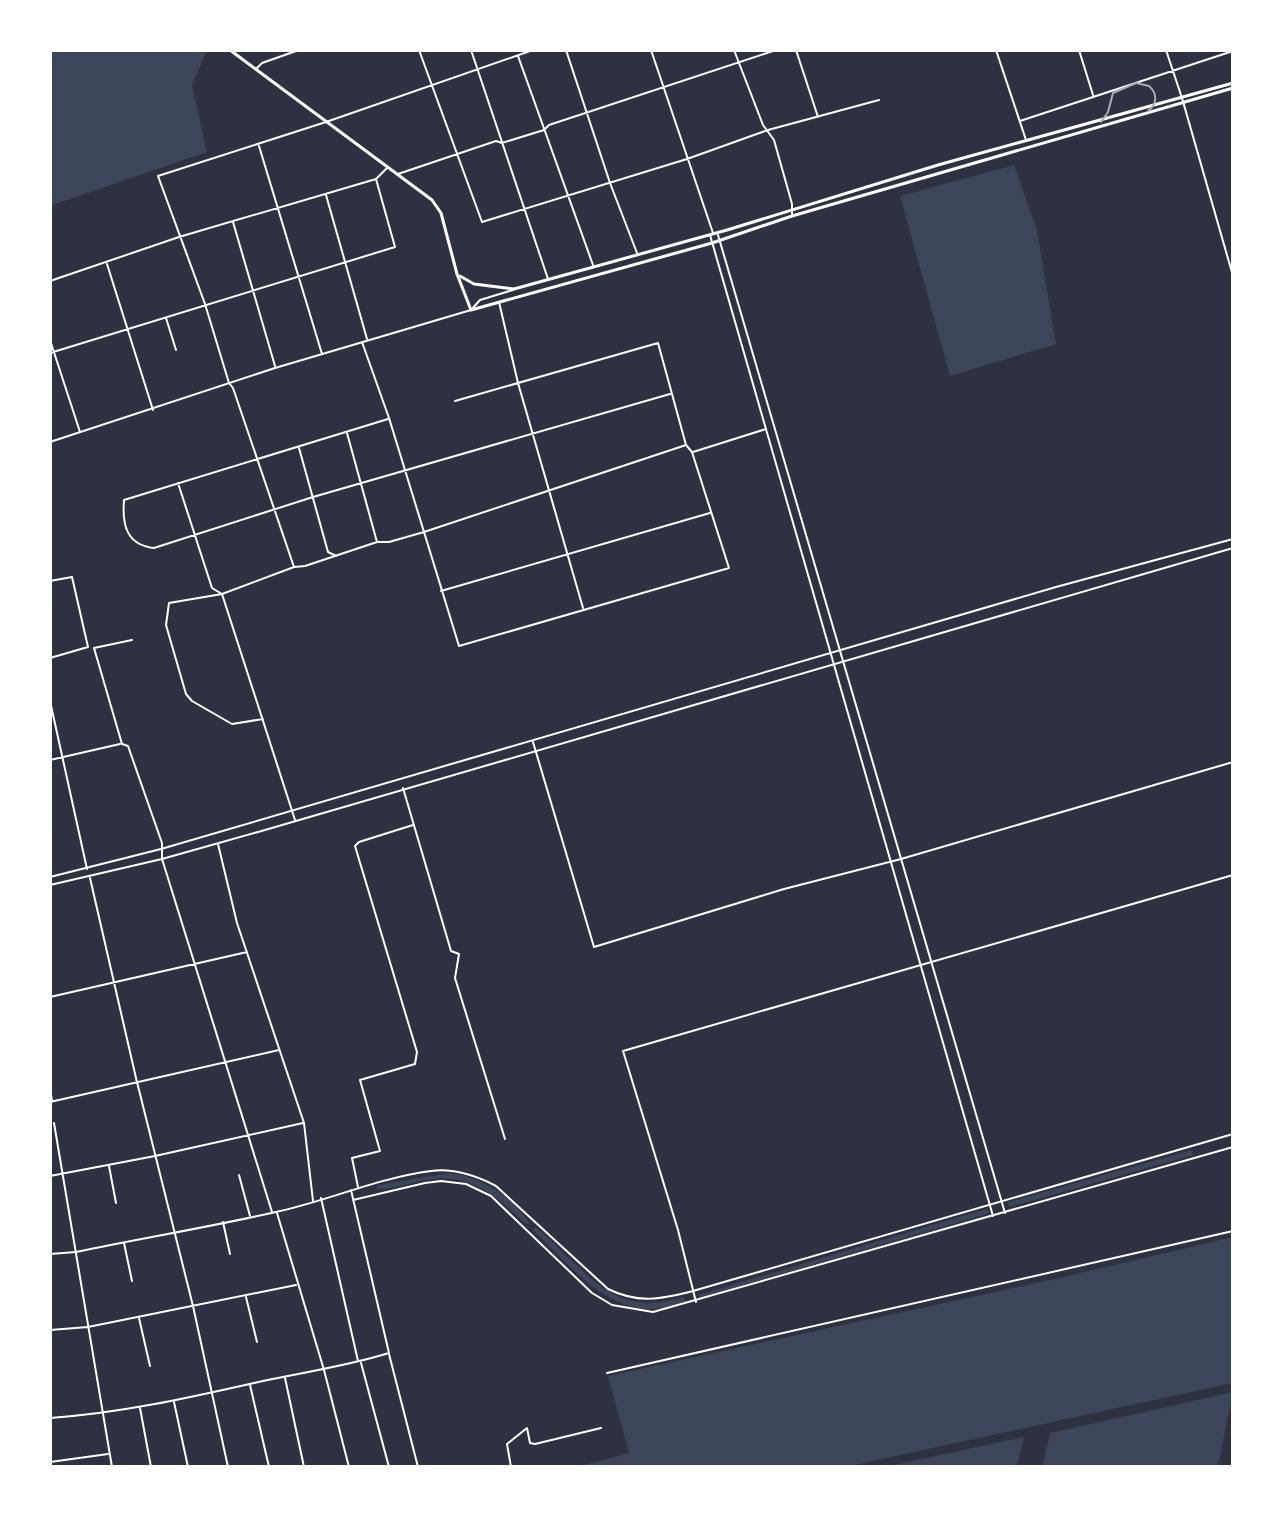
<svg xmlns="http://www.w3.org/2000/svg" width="1283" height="1517" font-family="Arial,sans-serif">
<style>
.green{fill:#3c4559}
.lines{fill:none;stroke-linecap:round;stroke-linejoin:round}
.minor{stroke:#fff;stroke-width:2}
.tertiary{stroke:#fff;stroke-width:2}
.secondary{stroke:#fff;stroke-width:2}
.primary{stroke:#fff;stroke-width:3}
.tram{stroke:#abadb3;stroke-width:2}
</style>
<rect width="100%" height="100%" fill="#2d3142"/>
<path class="green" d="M50 50H207L192 85 207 152 50 206Z
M1014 165 1037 230 1056 344 950 376 900 196Z
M1192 1150 1193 1155 1010 1207 1008 1206 1009 1202Z
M449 1173C480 1176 514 1197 530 1224H526C496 1196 470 1172 426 1180 410 1183 392 1189 376 1189L378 1185Z
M986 1209 990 1212 987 1214 701 1297 698 1295Z
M534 1227C544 1232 554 1243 562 1252 604 1291 624 1314 684 1297L686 1301C619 1331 576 1271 533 1230Z
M1233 1237V1383L845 1467H576L629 1453 608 1376 1059 1278Z
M1233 1392 1218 1467H1042L1050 1433Z
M1024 1437 1017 1467H884Z"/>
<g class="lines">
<path class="minor" d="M419 50 482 222 687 159 768 130 879 100
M471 50 548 279
M566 50 610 183 637 253
M651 50 713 233
M734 50 763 125 774 140 792 204V216
M796 50 818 117
M996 50 1026 140
M1079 50 1093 95
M1166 50 1182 98
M518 56 593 265
M257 68 262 63 299 50
M1020 121 1233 51
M259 146 322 354
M398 174 496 141 502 143 544 130 549 125 776 50
M326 195 367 339
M233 222 275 366
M107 264 153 410
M50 281 179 237 376 179 388 167
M499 302 518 383 583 608
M166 318 176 350
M50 340 80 432
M362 342 389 418 459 646 729 568 692 452 686 445 658 343 455 401
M50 353 395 247 376 179
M388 419 124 500C122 524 126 545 154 548L313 497 670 394
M347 433 377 542
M299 448 328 552 336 556
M693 452 766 429
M178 483 212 588 222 594 295 820
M294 567 233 388 229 383 205 304 158 176 326 122 533 50
M50 581 72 577 88 647
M441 591 710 513
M94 648 122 744 128 746 162 843V859L272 1212
M94 648 132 640
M50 658 88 647
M50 701 87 869
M263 719 232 724 192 701 186 694 166 625 169 603 222 594 294 567 305 566 377 542H389L424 532 686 445
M533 742 594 947 784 889 901 859 1233 762
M50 760 120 744
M403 788 451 951 459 954 455 978 505 1139
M218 844 237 923 304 1123 313 1201
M90 878 136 1078 193 1306 228 1467
M50 997 247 952
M50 1090 52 1100
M50 1102 279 1050
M54 1123 112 1467
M109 1166 116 1203
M239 1175 250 1216
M50 1176 155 1156 303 1123
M358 1187 352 1158 380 1151 360 1080 415 1064 417 1052 355 846 359 842 413 825
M321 1198 358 1361
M277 1213 324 1370 349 1467
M223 1222 230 1254
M124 1243 132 1281
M246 1297 257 1342
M696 1302 678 1230 623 1051 1233 875
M139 1318 150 1366
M50 1330 88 1327 296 1285
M389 1354 418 1467
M361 1363 389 1467
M607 1373 1233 1231
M285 1378 304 1467
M250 1385 269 1467
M174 1402 188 1467
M140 1408 151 1467
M50 1462 108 1454
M511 1467 507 1444 527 1428 530 1443 535 1444 601 1428"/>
<path class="tertiary" d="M1182 98 1233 276
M710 235 993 1216
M718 235 1005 1213
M50 442 275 368 471 310 480 300 513 290
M353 1200 425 1183 441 1181 466 1184 491 1196 592 1293 612 1305 653 1312 1233 1147
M50 1254 76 1252C143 1238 210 1227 276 1212 328 1201 377 1178 431 1171 454 1168 475 1175 496 1186L608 1289C638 1304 662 1299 693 1291L1233 1134
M50 1418C123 1413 192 1397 263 1381 305 1372 347 1366 389 1353L351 1190"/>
<path class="secondary" d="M50 877 161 849 1056 587 1233 539
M50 885 162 859 265 830 1233 548"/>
<path class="primary" d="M230 50 432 200 441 213 457 274 471 310 712 243 792 216 1233 88
M460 276 474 284 514 289 727 230 938 165 1233 83"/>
<path class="tram" d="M1101 122 1108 112 1113 93 1136 83 1149 86C1158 94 1157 104 1148 111"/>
</g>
<rect width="1283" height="1517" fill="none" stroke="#ffffff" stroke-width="104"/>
</svg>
